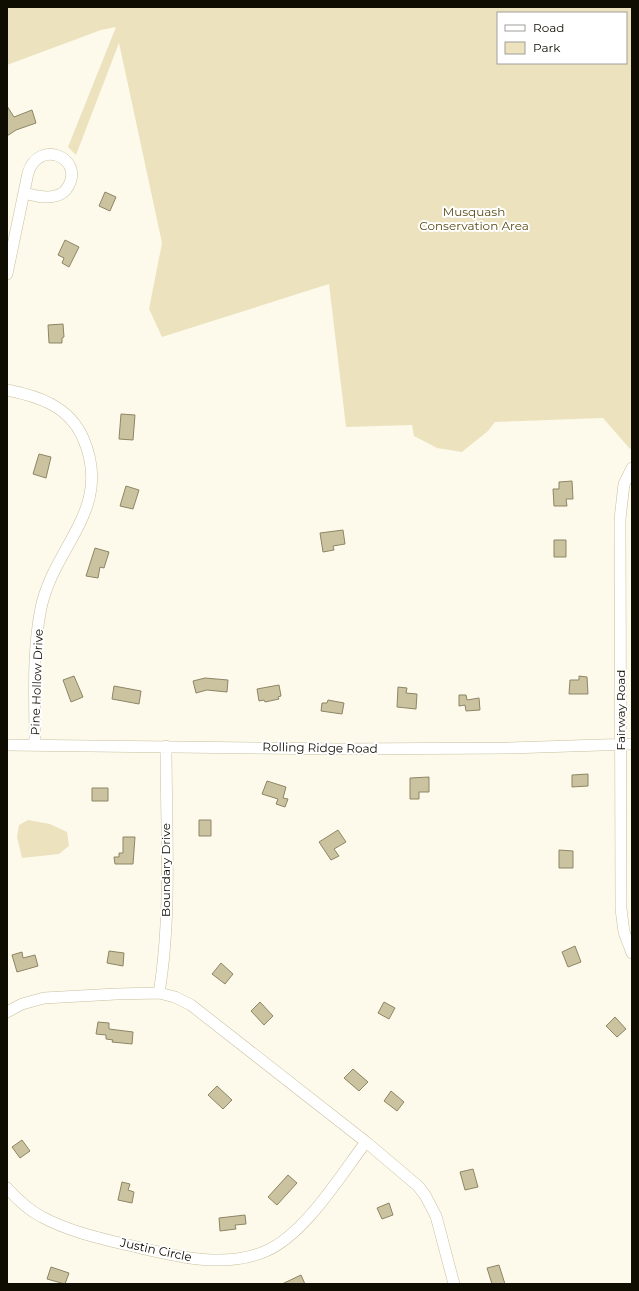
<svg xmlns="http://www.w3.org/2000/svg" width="639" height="1291" font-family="Montserrat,sans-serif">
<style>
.green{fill:#ece3be;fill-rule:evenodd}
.building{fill:#cbc3a0;stroke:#8d8564}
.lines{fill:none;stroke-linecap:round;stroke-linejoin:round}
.minor-casing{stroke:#c7bf9c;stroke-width:12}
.minor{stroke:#fff;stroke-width:11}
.labels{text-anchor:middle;stroke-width:4;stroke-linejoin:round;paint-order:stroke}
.park-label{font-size:12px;fill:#594c16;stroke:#fff}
.street-label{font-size:12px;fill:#0f0c02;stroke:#fff}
</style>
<rect width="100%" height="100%" fill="#fdfaec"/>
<path class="green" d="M7 7H632V447L630 449 603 418 495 422 488 431 462 452 437 448 414 436 412 425 346 427 329 284 162 337 149 309 162 243 119 43 76 155 68 147 116 27 101 30 7 65ZM498 13H626V63H498Z
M28 820 50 824 67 832 69 846 59 854 22 858 17 837 19 825Z"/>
<path class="building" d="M7 106 14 117 32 110 36 123 16 130 7 136Z
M105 192 116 197 110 211 99 206Z
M65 240 79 247 69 267 62 263 64 258 58 255Z
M63 324 64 337 62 338V343H49L48 325Z
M121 414 135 415 133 440 119 439Z
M39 454 51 457 46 478 33 474Z
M572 481 573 499H566L567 506H554L553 489H559V482Z
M126 486 139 490 133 509 120 506Z
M343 530 345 544 333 546 334 550 323 552 320 533Z
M554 540H566V557H554Z
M95 548 109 552 104 568 100 567 98 578 86 576Z
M74 676 83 697 71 702 63 680Z
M579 676 587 677 588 694H569L570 680H579Z
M205 678 228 680 227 692 207 690 196 693 193 681Z
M279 685 281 696 278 697 279 699 265 702 264 700 259 701 257 689Z
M114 686 141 691 139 704 112 699Z
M398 687 407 688 406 693 417 694 416 709 397 707Z
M459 695H466L467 700 479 698 480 710 466 711 465 705 459 706Z
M328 700 344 703 342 714 321 711 322 703H327Z
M588 774V786L572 787V775Z
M429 777V792H419V799H410V778Z
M267 781 286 787 283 798 288 799 285 807 276 804 278 799 262 794Z
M92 788H108V801H92Z
M199 820H211V836H199Z
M338 830 346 842 334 849 339 856 331 860 319 842Z
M123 837H135L133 864H115L114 857H119V853H123Z
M559 850 573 851V868H559Z
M575 946 581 962 568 967 562 952Z
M109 951 124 953 123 966 107 963Z
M22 952 23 958 35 955 38 966 17 972 12 955Z
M221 963 233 974 225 984 212 974Z
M260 1002 273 1016 264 1025 251 1011Z
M384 1002 395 1008 389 1019 378 1013Z
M615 1017 626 1029 617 1037 606 1026Z
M98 1022 109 1023V1029L133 1032 132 1044 112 1042 113 1040 106 1039V1035L96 1034Z
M353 1069 368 1082 359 1091 344 1078Z
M217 1086 232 1100 223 1109 208 1095Z
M391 1091 404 1102 397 1111 384 1101Z
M22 1140 30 1151 20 1158 12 1147Z
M473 1169 478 1187 465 1190 460 1172Z
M288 1175 297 1183 277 1205 268 1197Z
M122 1182 130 1184 128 1190 134 1192 132 1203 118 1200Z
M389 1203 393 1215 382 1219 377 1208Z
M245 1215 246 1224 235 1225 236 1229 220 1231 219 1218Z
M499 1265 505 1284H492L487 1268Z
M51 1267 69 1273 65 1284 47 1279Z
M301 1275 305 1284H282Z"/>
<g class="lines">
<g class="minor-casing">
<path id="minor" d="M7 274 28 173C39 138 83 158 69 185 66 191 61 195 55 196 45 199 33 195 24 193
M7 390C38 396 69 406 83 438 114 509 54 545 41 608 32 652 35 699 35 744
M632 468 624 484 620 519 621 909 624 932 632 953
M7 745 342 749 509 748 632 744
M159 993C172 915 166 826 166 746
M7 1012 22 1004 44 998 116 994 159 993 175 997 191 1005 366 1142 418 1186 425 1195 436 1216 454 1284
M7 1188C17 1199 28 1210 42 1217 68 1231 99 1238 128 1245 172 1255 222 1270 266 1251 305 1234 340 1176 366 1142"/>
</g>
<use href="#minor" class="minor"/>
</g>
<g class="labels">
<g class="park-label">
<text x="474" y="216">Musquash<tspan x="474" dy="14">Conservation Area</tspan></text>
</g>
<g class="street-label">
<text transform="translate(37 682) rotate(-88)" y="4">Pine Hollow Drive</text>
<text transform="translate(621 710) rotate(-90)" y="4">Fairway Road</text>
<text transform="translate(320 748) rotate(1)" y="4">Rolling Ridge Road</text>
<text transform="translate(166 870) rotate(-90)" y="4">Boundary Drive</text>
<text transform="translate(156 1250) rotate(12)" y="4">Justin Circle</text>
</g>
</g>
<rect width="639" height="1291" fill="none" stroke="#0f0c02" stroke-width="16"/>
<rect x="497" y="12" width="130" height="52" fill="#ffffff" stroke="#9f9e9a"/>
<rect x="505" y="25" width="20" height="6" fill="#ffffff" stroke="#9f9e9a"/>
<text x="533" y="32" font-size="12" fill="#0f0c02">Road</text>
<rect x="505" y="42" width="20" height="12" fill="#ece3be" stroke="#9f9e9a"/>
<text x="533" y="52" font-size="12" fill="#0f0c02">Park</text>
</svg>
